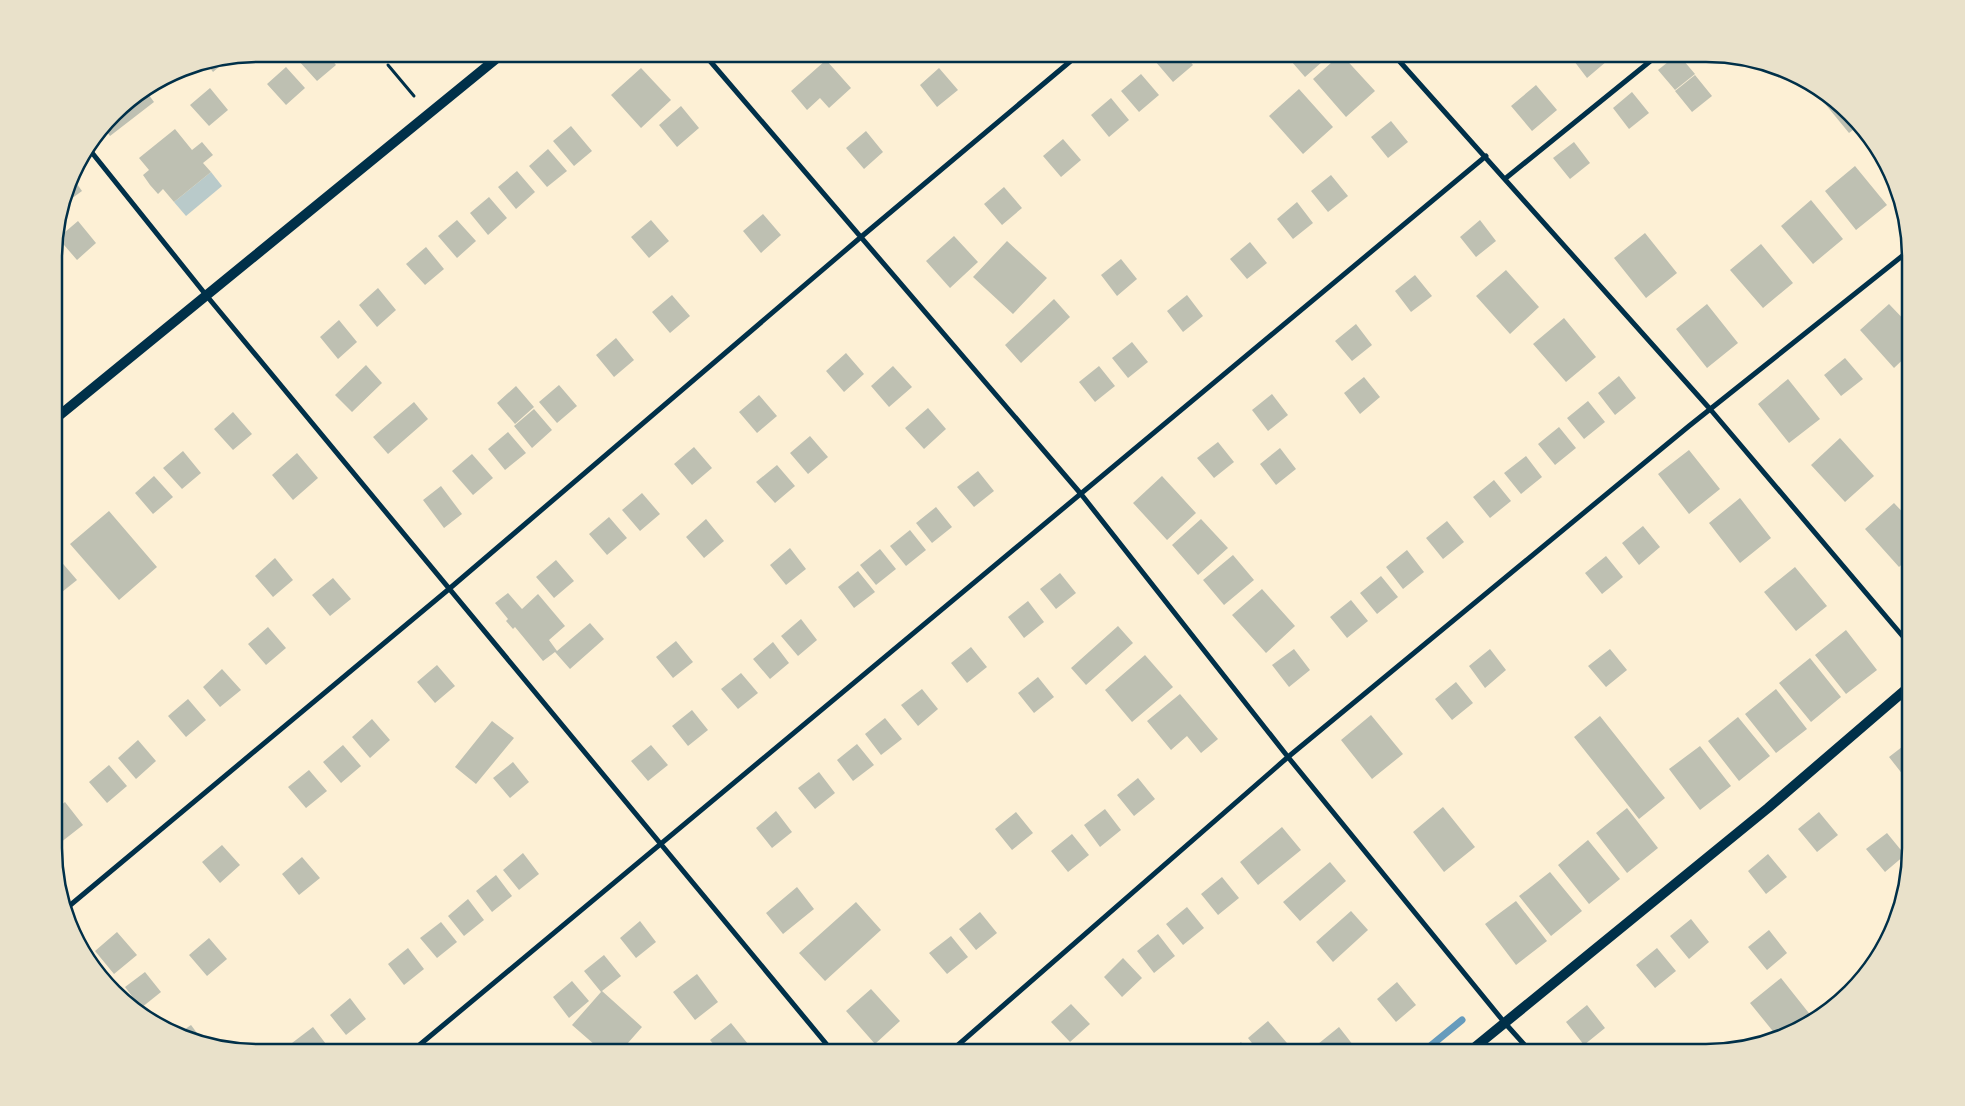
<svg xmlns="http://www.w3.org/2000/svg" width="1965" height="1106" font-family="Overpass,sans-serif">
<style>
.green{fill:#b9caca}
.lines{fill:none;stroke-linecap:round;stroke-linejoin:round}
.stream{stroke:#669bbc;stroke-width:7}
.building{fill:#bec0b2}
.path{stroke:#003049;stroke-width:3}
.minor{stroke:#003049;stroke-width:5}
.secondary{stroke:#003049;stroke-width:10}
.rim{fill:none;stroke:#003049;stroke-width:2.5}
</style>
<rect width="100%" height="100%" fill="#fdf0d5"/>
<path class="green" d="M211 172 222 186 186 216 174 202Z"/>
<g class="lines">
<path class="stream" d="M1423 1052 1462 1020"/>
</g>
<path class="building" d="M305 54H327L336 65 317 81 298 60Z
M772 54H789L780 62Z
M1164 54H1184L1193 65 1173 82 1155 61Z
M1285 54H1331L1305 77Z
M1341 54 1375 91 1346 117 1313 79Z
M1575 54H1601L1607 61 1587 78 1571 57Z
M1678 54 1695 74 1675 90 1658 70Z
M227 60 213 72 207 64Z
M826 60 851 88 829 108 820 98 807 110 791 91Z
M286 67 305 88 286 105 267 84Z
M641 68 671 100 641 128 611 95Z
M939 68 958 90 937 107 920 85Z
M1141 74 1159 95 1139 112 1121 91Z
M1695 75 1712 96 1692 112 1675 91Z
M1536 85 1557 110 1532 131 1511 106Z
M210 88 228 110 209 126 190 105Z
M1299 89 1333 127 1303 154 1269 116Z
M146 91 154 102 110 136 105 129 123 105Z
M1632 92 1649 113 1629 129 1613 108Z
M1820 92 1836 107 1857 127 1849 133 1817 94Z
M1111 98 1129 120 1109 137 1091 115Z
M681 106 699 128 677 147 659 125Z
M1391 121 1408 142 1388 158 1371 137Z
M571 126 592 151 574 166 553 141Z
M175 129 192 150 202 142 213 155 203 163 211 172 174 202 163 189 158 194 150 185 143 175 149 170 139 158Z
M866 131 883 152 864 169 846 148Z
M1063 139 1081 160 1061 177 1043 156Z
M1574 142 1590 163 1570 179 1553 158Z
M1878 147 1893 177 1892 178 1871 153Z
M548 149 567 171 547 187 529 166Z
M1855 166 1887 205 1856 230 1825 191Z
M517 171 535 192 516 209 498 187Z
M1331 175 1348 196 1328 212 1311 191Z
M72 177 82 191 64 204Z
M1004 187 1022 208 1002 225 984 204Z
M489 197 507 218 488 235 470 213Z
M1811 200 1843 239 1813 264 1781 226Z
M1297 202 1313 223 1293 239 1277 219Z
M763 214 781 235 761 253 743 231Z
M457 220 476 241 457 258 438 236Z
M651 220 669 241 649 258 631 237Z
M1480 220 1496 241 1476 257 1460 237Z
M78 221 96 243 77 260 58 238Z
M1645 233 1677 273 1646 298 1614 258Z
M954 236 978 262 950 288 926 261Z
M1007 241 1047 278 1013 314 973 277Z
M1250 242 1267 263 1247 279 1230 259Z
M1761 244 1793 283 1763 308 1730 270Z
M426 247 444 269 425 285 406 264Z
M1121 259 1137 279 1117 296 1101 275Z
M1506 270 1539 307 1510 334 1476 296Z
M1415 275 1432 296 1411 312 1395 291Z
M378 288 396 310 377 327 359 305Z
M672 295 690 316 670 333 652 312Z
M1187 295 1203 316 1183 332 1167 311Z
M1054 299 1070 317 1021 363 1005 345Z
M1707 304 1738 343 1707 368 1676 329Z
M1889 304 1911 327V352L1894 368 1860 330Z
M1564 318 1596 357 1566 382 1533 344Z
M339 320 357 342 338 359 320 337Z
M1356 324 1372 345 1352 361 1335 341Z
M616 338 634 360 614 377 596 355Z
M1132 342 1148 362 1128 378 1112 358Z
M846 353 864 374 844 392 826 371Z
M1845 358 1863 379 1841 396 1824 375Z
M366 365 382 383 352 412 335 395Z
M893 366 912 387 889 407 871 386Z
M1099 366 1115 386 1095 402 1079 382Z
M1619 376 1636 398 1615 415 1598 393Z
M1364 377 1380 397 1360 414 1344 393Z
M1788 379 1820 419 1789 443 1758 404Z
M559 385 577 406 557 423 539 402Z
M516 386 534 407 515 424 497 403Z
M1272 394 1288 415 1268 431 1252 410Z
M759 395 777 416 757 433 739 412Z
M1588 401 1605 422 1584 439 1567 418Z
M414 402 428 419 388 454 373 437Z
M928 408 946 429 924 449 905 428Z
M534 409 552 430 532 448 514 426Z
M233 412 252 434 233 450 214 429Z
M1559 427 1576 448 1555 465 1538 444Z
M508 432 526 453 505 470 488 449Z
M810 436 828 457 808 474 790 453Z
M1840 438 1874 476 1845 502 1811 465Z
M1218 442 1234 462 1214 478 1197 458Z
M694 447 712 468 692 485 674 464Z
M1280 448 1296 469 1276 485 1260 464Z
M1689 450 1720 489 1689 514 1658 474Z
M183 451 201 473 182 489 163 468Z
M297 453 318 478 293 500 272 475Z
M472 454 493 478 473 495 452 471Z
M1526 456 1542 477 1521 494 1504 473Z
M777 465 795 486 775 503 756 482Z
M978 471 994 491 974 507 957 487Z
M154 476 173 497 153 514 135 493Z
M1162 476 1196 513 1167 540 1133 503Z
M1494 480 1511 501 1490 518 1473 497Z
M441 486 462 514 444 528 423 500Z
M642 493 660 514 640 531 622 510Z
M1740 498 1771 538 1740 563 1709 523Z
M1894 503 1911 521V556L1899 567 1865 529Z
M936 507 952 527 932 543 916 523Z
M109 511 157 567 119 600 70 544Z
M609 517 627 538 607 555 589 534Z
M706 519 724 541 704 558 686 537Z
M1201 519 1228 548 1198 575 1172 545Z
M1447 521 1464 542 1443 559 1426 538Z
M1643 526 1660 547 1639 565 1622 543Z
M910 530 926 550 906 566 890 546Z
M790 548 806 569 786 585 770 565Z
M880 549 896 569 876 585 860 565Z
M1407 550 1424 572 1403 589 1386 567Z
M1233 555 1254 580 1224 605 1203 580Z
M1606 556 1623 577 1602 594 1585 573Z
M58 558 77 580 57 596 55 594V560Z
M275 558 293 580 273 597 255 576Z
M556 560 574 581 554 598 536 577Z
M1795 567 1827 606 1796 631 1764 592Z
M858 571 875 592 854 608 838 587Z
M1060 573 1076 593 1056 609 1040 589Z
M1381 576 1398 597 1377 614 1360 593Z
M333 578 351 599 330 616 312 595Z
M1262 589 1295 626 1266 653 1232 615Z
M508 593 522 609 538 594 565 626 549 640 557 651 590 623 604 639 570 669 555 652 543 661 515 627 513 629 506 621 508 619 495 603Z
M1351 600 1368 621 1347 638 1330 617Z
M1028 601 1044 622 1024 638 1008 617Z
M801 619 817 640 798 656 781 636Z
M1118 626 1133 643 1086 685 1071 668Z
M268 627 286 648 266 665 248 644Z
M1846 630 1877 670 1846 694 1815 655Z
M676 641 693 662 673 678 656 657Z
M773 642 789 663 770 679 753 659Z
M971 647 987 667 967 683 951 663Z
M1294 649 1310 670 1289 687 1272 665Z
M1490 649 1506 670 1485 688 1469 666Z
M1610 649 1627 670 1606 687 1588 666Z
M1145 655 1173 687 1132 722 1105 690Z
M1810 658 1841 697 1811 722 1779 683Z
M437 665 455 686 435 703 417 682Z
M222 669 241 690 220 707 203 687Z
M741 673 758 693 738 709 721 689Z
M1038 677 1054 697 1034 713 1018 693Z
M1456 682 1473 703 1452 720 1435 699Z
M922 689 938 709 918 726 901 705Z
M1776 689 1807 729 1776 753 1745 714Z
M1180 694 1218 739 1201 753 1187 736 1171 750 1147 721Z
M188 699 206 720 186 737 168 716Z
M692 710 708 730 688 746 672 726Z
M1371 715 1403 754 1372 779 1341 740Z
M1600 716 1665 798 1639 819 1574 737Z
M1738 717 1770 756 1739 781 1708 741Z
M885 718 902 739 881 755 865 734Z
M372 719 390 740 370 758 352 737Z
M492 721 514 738 476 784 455 767Z
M138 740 156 761 136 779 118 758Z
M1911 740V785L1889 757Z
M857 744 874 765 853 781 837 760Z
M343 745 361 766 341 783 323 762Z
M651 745 668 765 648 781 631 761Z
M1700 746 1731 786 1700 810 1669 769Z
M513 762 529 782 510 798 493 778Z
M109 765 127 786 107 803 89 782Z
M309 770 327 791 306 808 288 787Z
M819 772 835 793 815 809 798 788Z
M1138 778 1155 799 1134 816 1117 795Z
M65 802 83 825 60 843 55 837V810Z
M1443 807 1475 847 1444 872 1413 832Z
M1627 808 1658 848 1627 873 1596 833Z
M1105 809 1121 830 1100 847 1084 825Z
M776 811 792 832 772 848 756 828Z
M1016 812 1033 833 1012 850 995 829Z
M1819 812 1838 835 1817 852 1798 829Z
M1282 827 1301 850 1258 885 1240 862Z
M1887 833 1905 855 1885 872 1866 849Z
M1072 834 1089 855 1068 872 1051 851Z
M1588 840 1620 879 1589 904 1558 865Z
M222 845 240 865 220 883 202 862Z
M523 853 539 874 519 890 503 870Z
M1768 854 1787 877 1766 894 1748 871Z
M302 857 320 878 299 895 282 874Z
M1330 862 1346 881 1300 921 1283 902Z
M1550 872 1582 911 1551 936 1519 896Z
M496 875 512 896 492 912 476 891Z
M1222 877 1239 898 1218 915 1201 894Z
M797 887 814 909 783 934 766 913Z
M468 899 484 920 464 936 448 916Z
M1516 901 1547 941 1516 965 1485 924Z
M856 902 881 930 825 981 799 953Z
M1187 907 1204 928 1183 945 1166 924Z
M1351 911 1368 930 1333 962 1316 942Z
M980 912 997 933 976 950 959 929Z
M1691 919 1709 942 1689 959 1670 936Z
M640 921 656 942 636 958 620 938Z
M441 922 457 942 437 958 420 938Z
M1769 930 1787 953 1767 970 1748 947Z
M117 932 137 955 114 974 95 951Z
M1158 934 1175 956 1154 973 1137 951Z
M951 936 968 957 947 974 929 953Z
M209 938 227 959 207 976 189 955Z
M408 948 424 969 404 985 388 964Z
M1657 948 1676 971 1655 988 1636 965Z
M604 955 621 976 602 991 642 1027 620 1052H603L572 1025 601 992 584 971Z
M1123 958 1142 978 1122 997 1104 977Z
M145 972 161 992 141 1008 125 987Z
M697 974 718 1002 695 1020 673 992Z
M1781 978 1812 1017 1799 1028 1776 1035 1750 1003Z
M572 981 589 1001 569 1018 553 997Z
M1397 982 1416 1005 1396 1022 1377 999Z
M871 989 900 1021 875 1044 846 1011Z
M350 998 366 1019 346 1035 330 1015Z
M1071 1004 1090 1024 1070 1042 1051 1022Z
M1587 1005 1605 1028 1584 1045 1566 1022Z
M1268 1021 1287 1043 1276 1052H1259L1248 1038Z
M731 1023 748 1044 739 1052H720L710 1040Z
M191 1025 206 1045 178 1034Z
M313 1027 329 1048 323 1052H299L292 1043Z
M1339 1027 1357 1050 1355 1052H1325L1318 1044Z
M1241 1042 1249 1052H1229Z
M1643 1044 1649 1052H1633Z"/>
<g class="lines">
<path class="path" d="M388 65 414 96"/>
<path class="minor" d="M704 54 1081 494 1288 757 1504 1022 1531 1052
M1393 54 1710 409 1911 646
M89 149 206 295 833 1052
M1506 178 1659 54
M68 907 449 589 861 237 1079 54
M411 1052 1486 156
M950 1052 1288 757 1689 426 1911 249"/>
<path class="secondary" d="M55 419 502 54
M1469 1052 1768 808 1911 685"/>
</g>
<path d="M0 0H1965V1106H0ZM258 62H1706A196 196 0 0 1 1902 258V848A196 196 0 0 1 1706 1044H258A196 196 0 0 1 62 848V258A196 196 0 0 1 258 62Z" fill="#e9e1ca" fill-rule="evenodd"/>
<path class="rim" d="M258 62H1706A196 196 0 0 1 1902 258V848A196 196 0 0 1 1706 1044H258A196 196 0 0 1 62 848V258A196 196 0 0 1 258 62Z"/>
</svg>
